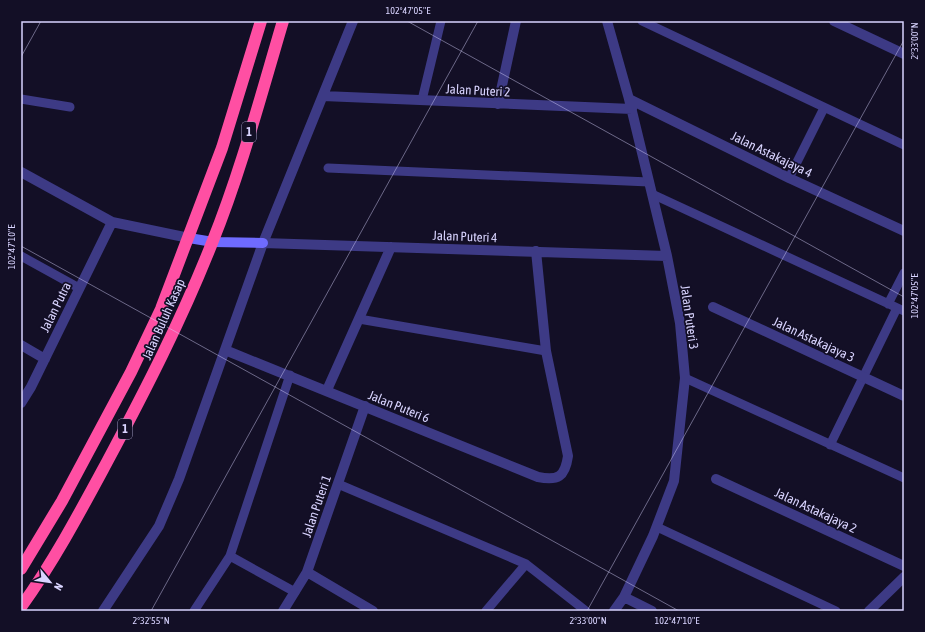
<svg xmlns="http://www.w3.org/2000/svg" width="925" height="632" font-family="'Asap Condensed',sans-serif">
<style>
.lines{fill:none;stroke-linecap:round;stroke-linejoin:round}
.lane{stroke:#3d3a85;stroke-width:9}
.street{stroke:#3d3a85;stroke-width:10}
.secondary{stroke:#6f6bff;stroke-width:10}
.highway{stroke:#ff4fa3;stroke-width:12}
.ticks{fill:none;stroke:#d9d4ff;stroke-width:1;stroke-opacity:0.45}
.labels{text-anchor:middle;stroke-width:3.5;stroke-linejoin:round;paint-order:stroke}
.shield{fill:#130f26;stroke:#9e99be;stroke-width:1}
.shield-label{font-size:12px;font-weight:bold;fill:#d9d4ff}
.street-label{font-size:13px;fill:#d9d4ff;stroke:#130f26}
.neatline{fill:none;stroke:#d9d4ff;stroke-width:1.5}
.ticks-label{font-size:10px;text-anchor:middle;fill:#d9d4ff}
</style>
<rect width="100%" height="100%" fill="#130f26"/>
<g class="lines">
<path class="lane" d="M642 21 904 145
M21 99 70 107
M422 100 441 21
M328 168 649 182
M789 178 824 108
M652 194 904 311
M21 256 79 288
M888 304 904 273
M359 319 546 351
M685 378 904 478
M830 445 897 308
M338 484 526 564 586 611
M657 527 836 611
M230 556 295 592
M194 611 230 556 290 375
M486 611 526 564"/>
<path class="street" d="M607 21 629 99 667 256 680 323 685 378 674 481 653 536 624 597 614 611
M834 21 904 54
M323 96 632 109
M629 99 789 178 904 231
M498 104 516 21
M21 172 112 222 189 238
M263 243 667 256
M713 307 904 396
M21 345 45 359
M225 350 538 477C558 481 565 477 568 456L546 351 536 251
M327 390 391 247
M21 403 31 387 112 222
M716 479 904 566
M307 572 373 611
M624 597 652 611
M103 611 159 526 179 479 263 243 353 21
M283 611 307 572 365 406
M869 611 904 577"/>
<path class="secondary" d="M189 238 213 242 263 243"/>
<path class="highway" d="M21 569 62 501 131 372 161 309 222 148 261 21
M21 607C54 561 80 512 107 462 145 391 182 319 212 243 241 171 261 95 283 21"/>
</g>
<path class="ticks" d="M407 21 904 297M21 57 41 21M21 246 679 611M151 611 478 21M587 611 904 40"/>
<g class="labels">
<g class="shield">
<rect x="242" y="122" width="14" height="20" rx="3"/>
<rect x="118" y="419" width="14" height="20" rx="3"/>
</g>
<g class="shield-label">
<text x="249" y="136">1</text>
<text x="125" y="433">1</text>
</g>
<g class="street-label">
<text transform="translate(478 90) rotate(3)" y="5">Jalan Puteri 2</text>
<text transform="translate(772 154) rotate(26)" y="5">Jalan Astakajaya 4</text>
<text transform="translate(465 236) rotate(2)" y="5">Jalan Puteri 4</text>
<text transform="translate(55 307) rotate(-64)" y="5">Jalan Putra</text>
<text transform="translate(690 317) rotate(82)" y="5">Jalan Puteri 3</text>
<text transform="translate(163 319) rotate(-66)" y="5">Jalan Buluh Kasap</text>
<text transform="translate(814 339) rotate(25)" y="5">Jalan Astakajaya 3</text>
<text transform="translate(399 406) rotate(22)" y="5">Jalan Puteri 6</text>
<text transform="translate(316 506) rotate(-71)" y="5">Jalan Puteri 1</text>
<text transform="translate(816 510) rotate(25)" y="5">Jalan Astakajaya 2</text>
</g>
</g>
<rect width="925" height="632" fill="none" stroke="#130f26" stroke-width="44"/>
<g transform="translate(50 582) rotate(119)" stroke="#130f26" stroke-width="3" paint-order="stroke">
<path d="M0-3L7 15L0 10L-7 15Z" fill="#d9d4ff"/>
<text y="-6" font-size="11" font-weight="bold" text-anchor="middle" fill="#d9d4ff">N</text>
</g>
<rect x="22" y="22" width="881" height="588" class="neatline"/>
<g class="ticks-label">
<text x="408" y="14">102°47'05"E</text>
<text transform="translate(914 41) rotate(-90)" y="4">2°33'00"N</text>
<text transform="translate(11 247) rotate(-90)" y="4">102°47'10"E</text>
<text transform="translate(914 296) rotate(-90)" y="4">102°47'05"E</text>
<text x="151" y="624">2°32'55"N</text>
<text x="588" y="624">2°33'00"N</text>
<text x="677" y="624">102°47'10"E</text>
</g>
</svg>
